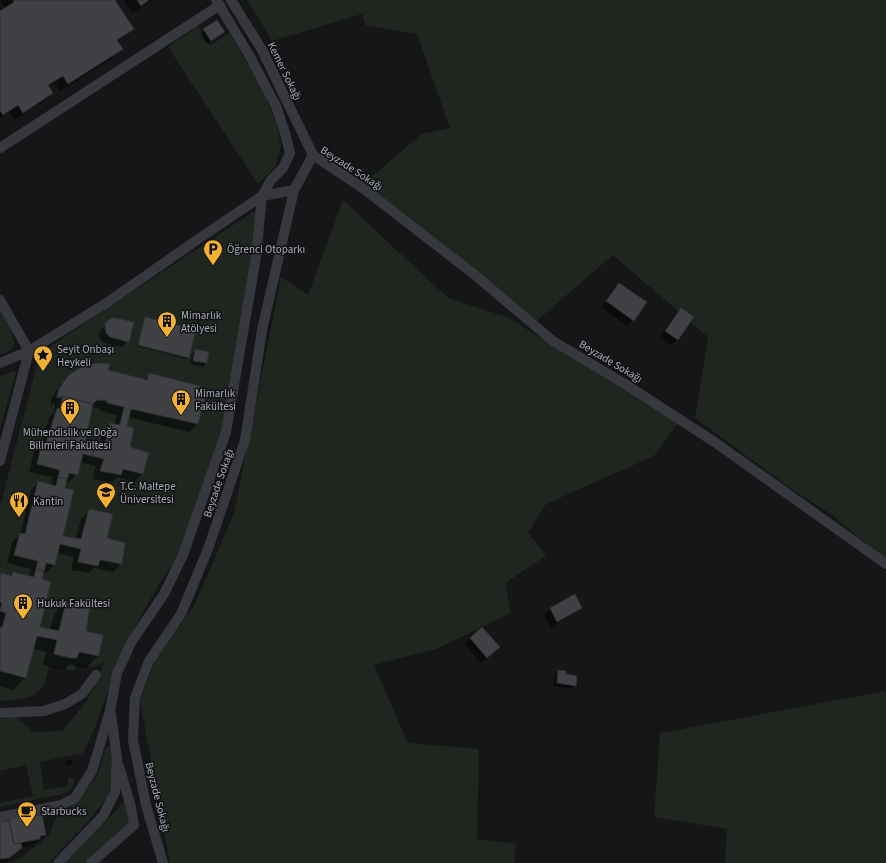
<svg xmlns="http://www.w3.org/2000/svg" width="886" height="863" font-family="'Source Sans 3',sans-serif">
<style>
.green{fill:#1e261f}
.shadow{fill:#0007;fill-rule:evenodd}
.building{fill:#404145;stroke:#303034}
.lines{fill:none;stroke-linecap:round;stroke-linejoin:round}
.street{stroke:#37383d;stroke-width:10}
.labels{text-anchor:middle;stroke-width:3;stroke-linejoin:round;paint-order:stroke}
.street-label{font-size:11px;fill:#a8adb8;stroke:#111113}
.poi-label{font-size:11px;fill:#a8adb8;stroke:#111113;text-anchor:start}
</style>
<rect width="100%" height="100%" fill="#161618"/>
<path class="green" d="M247 0H886V560L831 514 790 488 695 418 708 337 613 255 534 323 437 239 362 185 422 134 450 128 417 34 365 25 362 14 272 41Z
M198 26 210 46 229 33 261 86 276 122 281 146 275 167 258 184 168 47Z
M343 200 448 298 507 317 678 423 654 456 546 504 528 533 546 556 505 583 511 613 436 649 374 665 408 743 479 749 477 839 516 844 514 863H170L140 701 156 659 195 604 234 513 281 277 308 295Z
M253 212 257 213 249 277 219 445 193 517 176 559 161 581 134 628 113 677 94 730 83 753 40 762 44 790 68 786V780L69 778H73L74 782 71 789 67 793 0 807V803L33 796 26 765 0 771V719L15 717 34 732 63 731 88 699 101 672 104 662 93 667 77 663 74 671 49 665C48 670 47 676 45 681 38 701 18 699 0 701V507L40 353Z
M0 309C4 316 18 339 13 347 11 351 4 353 0 355V338L1 337 0 335Z
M14 371 16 373 0 429V376Z
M886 691V863H725L727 829 654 817 660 733Z
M106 747H112V769L108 795 94 815 49 863H12L21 858 40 843 51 832 55 819 80 799 88 788 98 774Z
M125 801 131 819 128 827 87 863H65Z"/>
<path class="shadow" d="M0 0H114L132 29 124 37 117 42 121 49 114 57 60 91 54 83 48 87 52 93 44 101 14 120 9 112 0 119V12L5 9Z
M124 0H152L132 13Z
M217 22 224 32 220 36 207 44 200 34 204 30Z
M620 284 633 320 627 326 601 307 614 290Z
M681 309 693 317 677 340 671 345 660 337 675 315Z
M146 318 188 357 186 359 137 346 144 320Z
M107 322 128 341 122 347 104 343 100 339 99 334 100 331Z
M196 350 206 363 203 367 190 364 192 354Z
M107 371 144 380 150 374 197 393V424L189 432 128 417 125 427 128 447 142 474 134 482 117 477 112 483 93 479 96 466 80 462 77 474 69 482H66L64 489 61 536 76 539 81 519 89 511 106 539 124 544 121 564 113 572 94 568 89 573 71 570 74 557 57 553 54 565 46 573 43 572 40 580 38 628 50 630 54 614 66 602 98 656 86 668 69 664 64 670 58 669 43 665 46 652 33 649 25 678 13 690 0 686V575L1 574 10 576 13 573 28 577 31 569 7 563 12 542 20 535 31 490 39 482 51 485 53 477 29 472 34 451 41 444 49 417 54 412 55 404 54 403 52 405H50L52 398 60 386 69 377ZM92 407 100 409V411L117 415 114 425 111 424 103 432 99 448 84 444Z
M574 595 581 607 575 613 551 627 544 615 550 609Z
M470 638 493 653 481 663 465 644Z
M559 671 565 675 575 685 571 689 553 686 555 675Z
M68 760H72V763L71 765H67L66 762Z
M9 819 45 835 33 845 21 847V848L9 860 5 863H0V823L6 822Z"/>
<path class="building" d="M13 0H115L134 29 117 40 123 49 68 84 63 76 48 85 53 93 23 113 18 105 3 115 0 111V11L14 2Z
M137 0H149L141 6Z
M217 20 225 32 211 41 203 29Z
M619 283 647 302 634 321 606 301Z
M681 308 694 317 678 340 665 331Z
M145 317 196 330 189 358 138 345Z
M112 318H116L134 322 129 342 110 337 106 333 105 327V324L107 321Z
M195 349 209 352 207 363 193 361Z
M97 363 110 364 108 370 147 380 149 373 200 386 198 392 206 394 198 424 131 409 127 426 134 428 130 447 149 453 143 474 123 469 121 475 100 471 104 459 92 456 95 446 104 448 110 423 120 425 124 407 107 403V401L101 400H97L93 404 61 396V398L57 397 59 389 68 376 74 372 82 367Z
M63 396 93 404 85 444 95 446 92 456 83 454 78 475 69 473 67 479 58 477 60 470 37 464 42 442 46 443 57 408 60 409Z
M58 477 67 479 65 488 74 490 63 536 81 539 89 509 113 514 107 538 125 543 122 564 100 560 98 566 78 562 81 549 60 544 55 565 46 563 44 571 36 569 38 561 14 555 20 533 25 534 38 481 56 486Z
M36 569 44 571 42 579 51 582 40 627 59 631 66 601 90 606 86 631 103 635 99 656 79 652 77 658H70L54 654 57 640 37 636 26 678 0 671V627L2 628 6 613 0 611 2 603 0 602V577L1 573 12 576 13 572 34 577Z
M575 594 582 608 557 622 550 608Z
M482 627 500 647 487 658 470 638Z
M558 670 566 671V674L577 676 576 686 557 683Z
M34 813 35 816 42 814 46 835 40 836V839L14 844 9 818Z
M9 821 14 844 21 843 22 848 9 858 0 859V822Z"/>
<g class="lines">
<path class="street" d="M231 0 262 50 313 155
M0 148 220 5
M0 300 29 351 0 461
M0 363 29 351 108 302 194 242 262 196 294 190
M0 713 44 711 65 704 82 694 96 675
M0 817 61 805 75 798 92 771 110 711 117 673 132 641 164 594 183 555 226 432 256 257 262 196 271 180 283 168 290 153 285 133 276 106 249 55 216 0
M58 863 103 816 115 792 117 759 111 714
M91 863 134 825 131 807 119 766
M163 863 146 805 133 740 135 698 149 661 181 614 208 549 245 440 262 330 294 190 313 155 364 189 475 275 553 341 625 384 716 443 886 564"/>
</g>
<defs>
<g id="parking-pin" transform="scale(1)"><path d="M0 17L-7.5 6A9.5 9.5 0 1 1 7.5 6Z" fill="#f2b134" stroke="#111113"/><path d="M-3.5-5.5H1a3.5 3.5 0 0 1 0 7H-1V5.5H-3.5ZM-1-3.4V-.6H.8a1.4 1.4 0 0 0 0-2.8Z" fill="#111"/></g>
<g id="building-pin" transform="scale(1)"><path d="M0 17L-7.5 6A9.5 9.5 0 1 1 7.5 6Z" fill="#f2b134" stroke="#111113"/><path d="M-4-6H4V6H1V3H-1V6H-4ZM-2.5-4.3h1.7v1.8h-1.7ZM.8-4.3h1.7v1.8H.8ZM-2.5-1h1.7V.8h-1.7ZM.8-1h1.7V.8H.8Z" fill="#111"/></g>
<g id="sight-pin" transform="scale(1)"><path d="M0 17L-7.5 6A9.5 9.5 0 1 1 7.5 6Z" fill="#f2b134" stroke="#111113"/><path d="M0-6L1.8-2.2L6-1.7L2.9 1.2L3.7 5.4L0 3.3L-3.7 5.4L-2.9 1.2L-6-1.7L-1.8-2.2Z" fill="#111"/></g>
<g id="university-pin" transform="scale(1)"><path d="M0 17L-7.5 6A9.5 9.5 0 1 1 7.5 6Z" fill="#f2b134" stroke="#111113"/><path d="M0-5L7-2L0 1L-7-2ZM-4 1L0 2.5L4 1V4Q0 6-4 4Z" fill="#111"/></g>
<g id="restaurant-pin" transform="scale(1)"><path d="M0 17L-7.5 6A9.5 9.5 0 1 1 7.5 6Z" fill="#f2b134" stroke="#111113"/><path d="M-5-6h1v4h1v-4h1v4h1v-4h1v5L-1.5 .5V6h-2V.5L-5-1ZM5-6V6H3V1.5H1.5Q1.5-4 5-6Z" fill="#111"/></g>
<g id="cafe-pin" transform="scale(1)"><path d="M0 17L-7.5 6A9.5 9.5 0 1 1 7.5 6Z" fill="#f2b134" stroke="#111113"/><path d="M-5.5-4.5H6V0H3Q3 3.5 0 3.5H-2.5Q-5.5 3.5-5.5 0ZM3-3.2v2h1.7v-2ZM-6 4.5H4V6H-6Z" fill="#111"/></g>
</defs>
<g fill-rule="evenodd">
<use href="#parking-pin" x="213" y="249"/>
<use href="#building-pin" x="167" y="321"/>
<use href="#sight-pin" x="43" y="355"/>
<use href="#building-pin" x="181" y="399"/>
<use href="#building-pin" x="70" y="408"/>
<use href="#university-pin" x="106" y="492"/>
<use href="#restaurant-pin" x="19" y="501"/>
<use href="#building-pin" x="23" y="603"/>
<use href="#cafe-pin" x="27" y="811"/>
</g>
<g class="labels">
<g class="street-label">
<text transform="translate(285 71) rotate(64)" y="4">Kemer Sokağı</text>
<text transform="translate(352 168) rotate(33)" y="4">Beyzade Sokağı</text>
<text transform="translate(611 361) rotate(31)" y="4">Beyzade Sokağı</text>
<text transform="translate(218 483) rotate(-71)" y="4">Beyzade Sokağı</text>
<text transform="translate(158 797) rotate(76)" y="4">Beyzade Sokağı</text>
</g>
<g class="poi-label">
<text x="227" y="253">Öğrenci Otoparkı</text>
<text x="181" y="319">Mimarlık<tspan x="181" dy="13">Atölyesi</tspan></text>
<text x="57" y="353">Seyit Onbaşı<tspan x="57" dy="13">Heykeli</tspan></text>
<text x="195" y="397">Mimarlık<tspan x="195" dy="13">Fakültesi</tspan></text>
<text x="70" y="436" text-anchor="middle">Mühendislik ve Doğa<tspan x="70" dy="13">Bilimleri Fakültesi</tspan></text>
<text x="120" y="490">T.C. Maltepe<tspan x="120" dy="13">Üniversitesi</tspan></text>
<text x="33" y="505">Kantin</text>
<text x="37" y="607">Hukuk Fakültesi</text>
<text x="41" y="815">Starbucks</text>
</g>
</g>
</svg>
